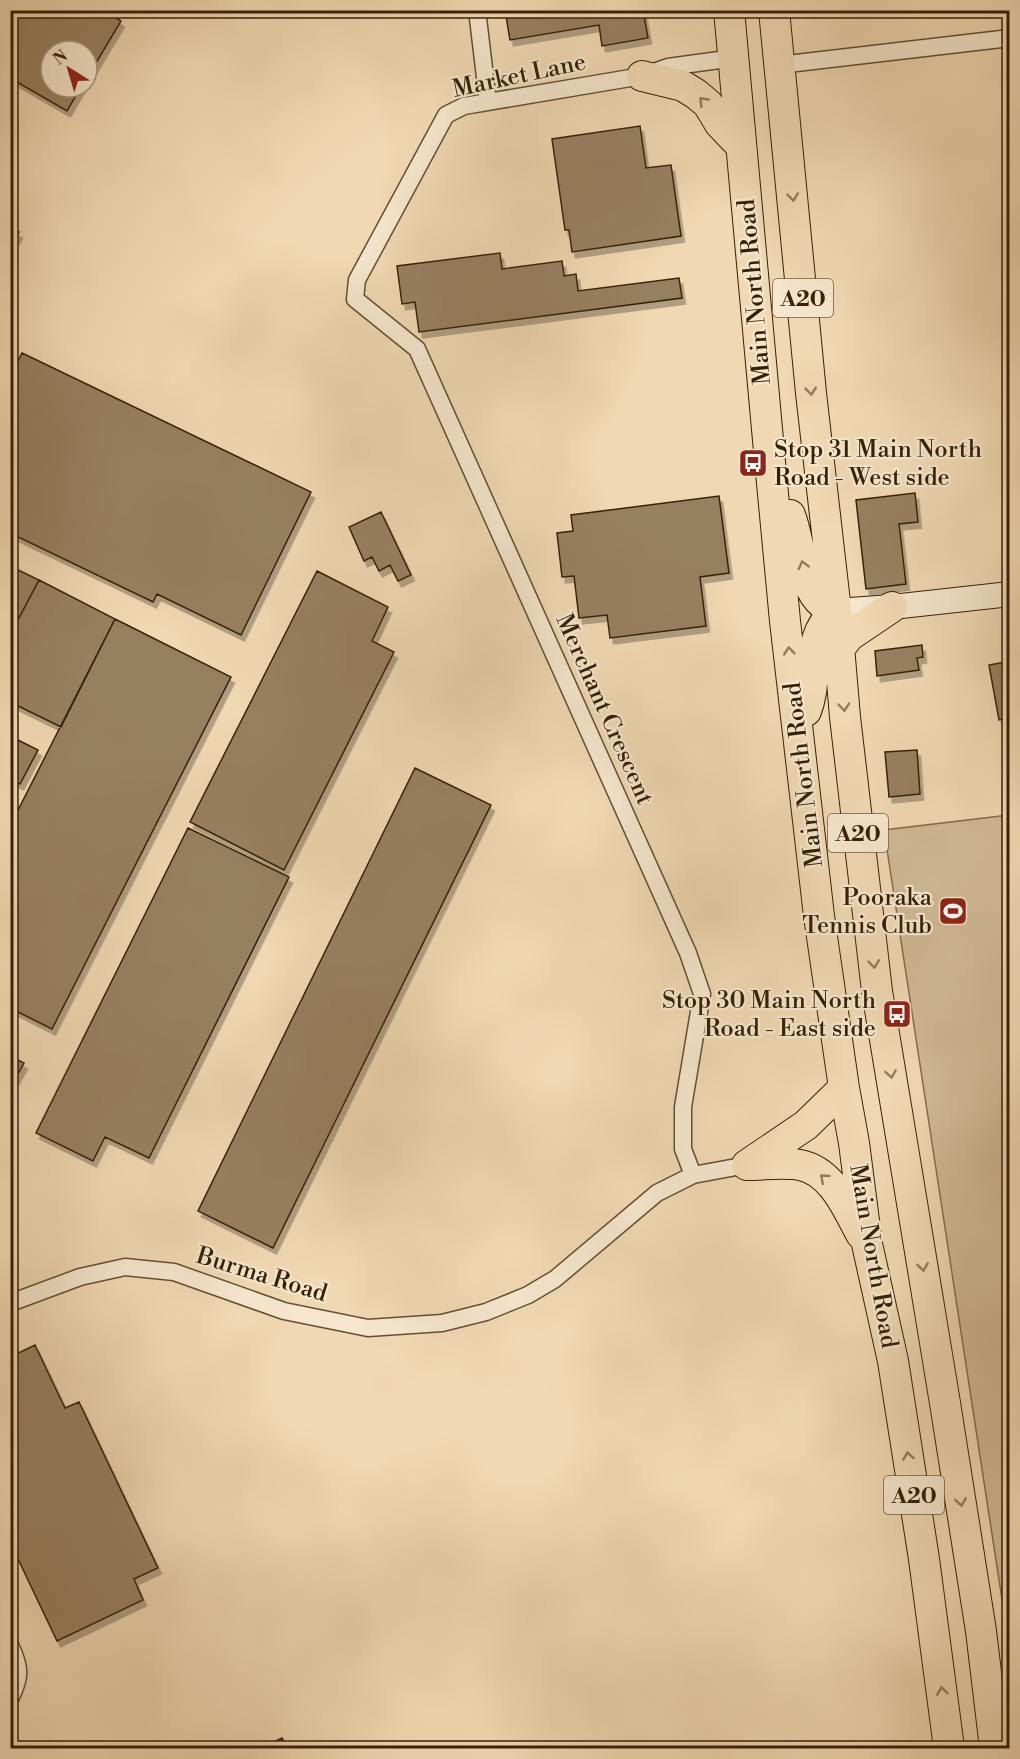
<svg xmlns="http://www.w3.org/2000/svg" width="1020" height="1759" font-family="'Libre Bodoni',serif">
<style>
.green{fill:#d0b995;stroke:#836d4e;stroke-width:1.5}
.building{fill:#978060;stroke:#362107;stroke-width:1.5;filter:url(#shadow)}
.lines{fill:none;stroke-linecap:round;stroke-linejoin:round}
.street-casing{stroke:#644f32;stroke-width:19}
.secondary-casing{stroke:#362107;stroke-width:26}
.highway-casing{stroke:#362107;stroke-width:32}
.street{stroke:#f5e6cd;stroke-width:16}
.secondary{stroke:#f5e6cd;stroke-width:24}
.highway{stroke:#f0d8b2;stroke-width:30}
.oneway{stroke:#937c5c}
.labels{text-anchor:middle;stroke-width:4.5;stroke-linejoin:round;paint-order:stroke}
.shield{fill:#f5e6cd;stroke:#6f5c42;stroke-width:1.5}
.shield-label{font-size:22px;font-weight:bold;fill:#362107}
.street-label{font-size:24px;fill:#362107;stroke:#f5e6cd}
.poi-label{font-size:24px;fill:#362107;stroke:#f5e6cd;text-anchor:end}
</style>
<defs>
<filter id="shadow"><feDropShadow dx="3.5" dy="6" stdDeviation="0" flood-color="#0004"/></filter>
</defs>
<rect width="100%" height="100%" fill="#f0d8b2"/>
<filter id="stains"><feTurbulence type="fractalNoise" baseFrequency=".00333" numOctaves="4"/><feColorMatrix values="0 0 0 0 .2 0 0 0 0 .09 0 0 0 0 .02 0 0 0 .5 -.17"/></filter>
<radialGradient id="worn" r=".72"><stop offset=".6" stop-color="#630" stop-opacity="0"/><stop offset="1" stop-color="#630" stop-opacity=".3"/></radialGradient>
<path class="green" d="M1009 815H1010L1009 1645 884 830Z"/>
<path class="building" d="M10 10H103L121 21 87 78V51H51V87H81L67 111 10 78Z
M505 10H643L648 38 602 46 599 25 510 40Z
M640 126 646 168 671 165 681 236 572 252 569 230H565L552 139Z
M10 228 19 232 10 250Z
M500 253 502 269 562 261 564 276 576 274 578 291 679 278 682 298 419 332 415 302 402 304 397 266Z
M22 353 311 492 241 635 157 594 153 602 10 533V377Z
M915 493 918 522 899 524 906 584 866 589 856 500Z
M719 496 729 573 700 577 706 626 610 638 607 615 579 618 574 576 562 577 557 533 573 531 571 515Z
M381 512 411 575 398 581 390 565 379 571 372 557 364 561 349 527Z
M10 566 39 580 10 635Z
M317 571 388 607 372 641 394 652 284 870 190 822Z
M39 580 115 619 61 727 10 702V635Z
M115 619 231 677 52 1029 10 1008V826Z
M922 645 923 657 917 658 919 670 877 676 875 651Z
M1010 661V718L999 720 989 665Z
M10 736 38 750 20 784 10 779Z
M917 750 920 794 889 797 885 752Z
M415 768 491 805 273 1248 198 1211Z
M188 828 289 877 149 1158 105 1137 93 1161 36 1133Z
M10 1056 24 1063 10 1088Z
M35 1345 65 1408 79 1402 158 1568 134 1579 143 1600 57 1641 10 1542V1357Z
M282 1738 288 1748H261Z"/>
<g class="lines">
<g class="street-casing">
<path id="street" d="M477 10 488 102
M779 65 1010 38
M693 1175 683 1149V1107L702 994 688 953 417 349 355 299 357 280 446 115 464 106 642 76 668 67 734 58
M10 1303 80 1277 125 1267 174 1272 284 1311 368 1328 442 1323 486 1312 528 1295 555 1279 657 1193 693 1175 747 1165
M10 1645C21 1668 21 1677 10 1699"/>
</g>
<g class="secondary-casing">
<path id="secondary" d="M836 611 892 607 1010 594"/>
</g>
<g class="highway-casing">
<path id="highway" d="M729 10 770 462 785 621 819 916 844 1088 854 1143 867 1244 893 1361 924 1559 949 1748
M774 10 811 393 836 611 845 717 877 991 945 1403 981 1631 995 1748
M642 76 683 86 696 94 708 104 720 124 741 146
M790 515C800 540 801 587 823 604 826 607 832 609 836 611
M839 649 849 636 892 607
M806 711C820 676 803 638 836 611
M747 1165C764 1165 783 1162 800 1165 832 1171 847 1208 861 1234
M747 1165 806 1125 844 1088"/>
</g>
<use href="#street" class="street"/>
<use href="#secondary" class="secondary"/>
<use href="#highway" class="highway"/>
</g>
<defs><path id="oneway-chevron" d="M-2-3.5L2.5 0L-2 3.5" fill="none" stroke-width="1.6" stroke-linecap="round" stroke-linejoin="round" transform="scale(1.5)"/></defs>
<g class="oneway">
<use href="#oneway-chevron" transform="translate(703 101) rotate(-134)"/>
<use href="#oneway-chevron" transform="translate(793 197) rotate(84)"/>
<use href="#oneway-chevron" transform="translate(811 391) rotate(84)"/>
<use href="#oneway-chevron" transform="translate(803 565) rotate(-105)"/>
<use href="#oneway-chevron" transform="translate(789 651) rotate(-96)"/>
<use href="#oneway-chevron" transform="translate(844 707) rotate(85)"/>
<use href="#oneway-chevron" transform="translate(874 964) rotate(83)"/>
<use href="#oneway-chevron" transform="translate(891 1074) rotate(81)"/>
<use href="#oneway-chevron" transform="translate(824 1178) rotate(-139)"/>
<use href="#oneway-chevron" transform="translate(923 1267) rotate(81)"/>
<use href="#oneway-chevron" transform="translate(908 1456) rotate(-99)"/>
<use href="#oneway-chevron" transform="translate(961 1502) rotate(81)"/>
<use href="#oneway-chevron" transform="translate(942 1691) rotate(-98)"/>
</g>
<defs>
<g id="bus-square" transform="scale(1.5)"><rect x="-9" y="-9" width="18" height="18" rx="4" fill="#8f2418" stroke="#f5e6cd"/><path d="M-5-6H5V4H4V6H2V4H-2V6H-4V4H-5ZM-3.5-4V0h7V-4ZM-3.5 1.2v1.5H-2V1.2ZM2 1.2v1.5H3.5V1.2Z" fill="#fff"/></g>
<g id="stadium-square" transform="scale(1.5)"><rect x="-9" y="-9" width="18" height="18" rx="4" fill="#8f2418" stroke="#f5e6cd"/><path d="M0-5a6.5 5 0 1 0 0 10a6.5 5 0 1 0 0-10ZM-3.5-1.8h7v3.6h-7Z" fill="#fff"/></g>
</defs>
<g fill-rule="evenodd">
<use href="#bus-square" x="753" y="463"/>
<use href="#stadium-square" x="953" y="911"/>
<use href="#bus-square" x="897" y="1014"/>
</g>
<g class="labels">
<g class="shield">
<rect x="773" y="279" width="60" height="38" rx="4.5"/>
<rect x="828" y="814" width="60" height="38" rx="4.5"/>
<rect x="884" y="1476" width="60" height="38" rx="4.5"/>
</g>
<g class="shield-label">
<text x="803" y="306">A20</text>
<text x="858" y="841">A20</text>
<text x="914" y="1503">A20</text>
</g>
<g class="street-label">
<text transform="translate(519 75) rotate(-12)" y="8">Market Lane</text>
<text transform="translate(754 292) rotate(-95)" y="8">Main North Road</text>
<text transform="translate(605 709) rotate(66)" y="8">Merchant Crescent</text>
<text transform="translate(803 775) rotate(-97)" y="8">Main North Road</text>
<text transform="translate(874 1256) rotate(80)" y="8">Main North Road</text>
<text transform="translate(262 1274) rotate(17)" y="8">Burma Road</text>
</g>
<g class="poi-label">
<text x="774" y="457" text-anchor="start">Stop 31 Main North<tspan x="774" dy="28">Road - West side</tspan></text>
<text x="932" y="905">Pooraka<tspan x="932" dy="28">Tennis Club</tspan></text>
<text x="876" y="1008">Stop 30 Main North<tspan x="876" dy="28">Road - East side</tspan></text>
</g>
</g>
<rect width="1020" height="1759" fill="none" stroke="#f0d8b2" stroke-width="36"/>
<rect x="12" y="12" width="996" height="1735" fill="none" stroke="#362107" stroke-width="3"/>
<rect x="18" y="18" width="984" height="1723" fill="none" stroke="#362107" stroke-width="1.5"/>
<g transform="translate(69 69) rotate(323)"><circle r="28" fill="#f5e6cd" stroke="#a9977e" stroke-width="1.5"/>
<path d="M0-4.5L10 22L0 15L-10 22Z" fill="#8f2418"/>
<text y="-9" font-size="16" font-weight="bold" text-anchor="middle" fill="#362107">N</text>
</g>
<rect width="100%" height="100%" filter="url(#stains)"/>
<rect width="100%" height="100%" fill="url(#worn)"/>
</svg>
